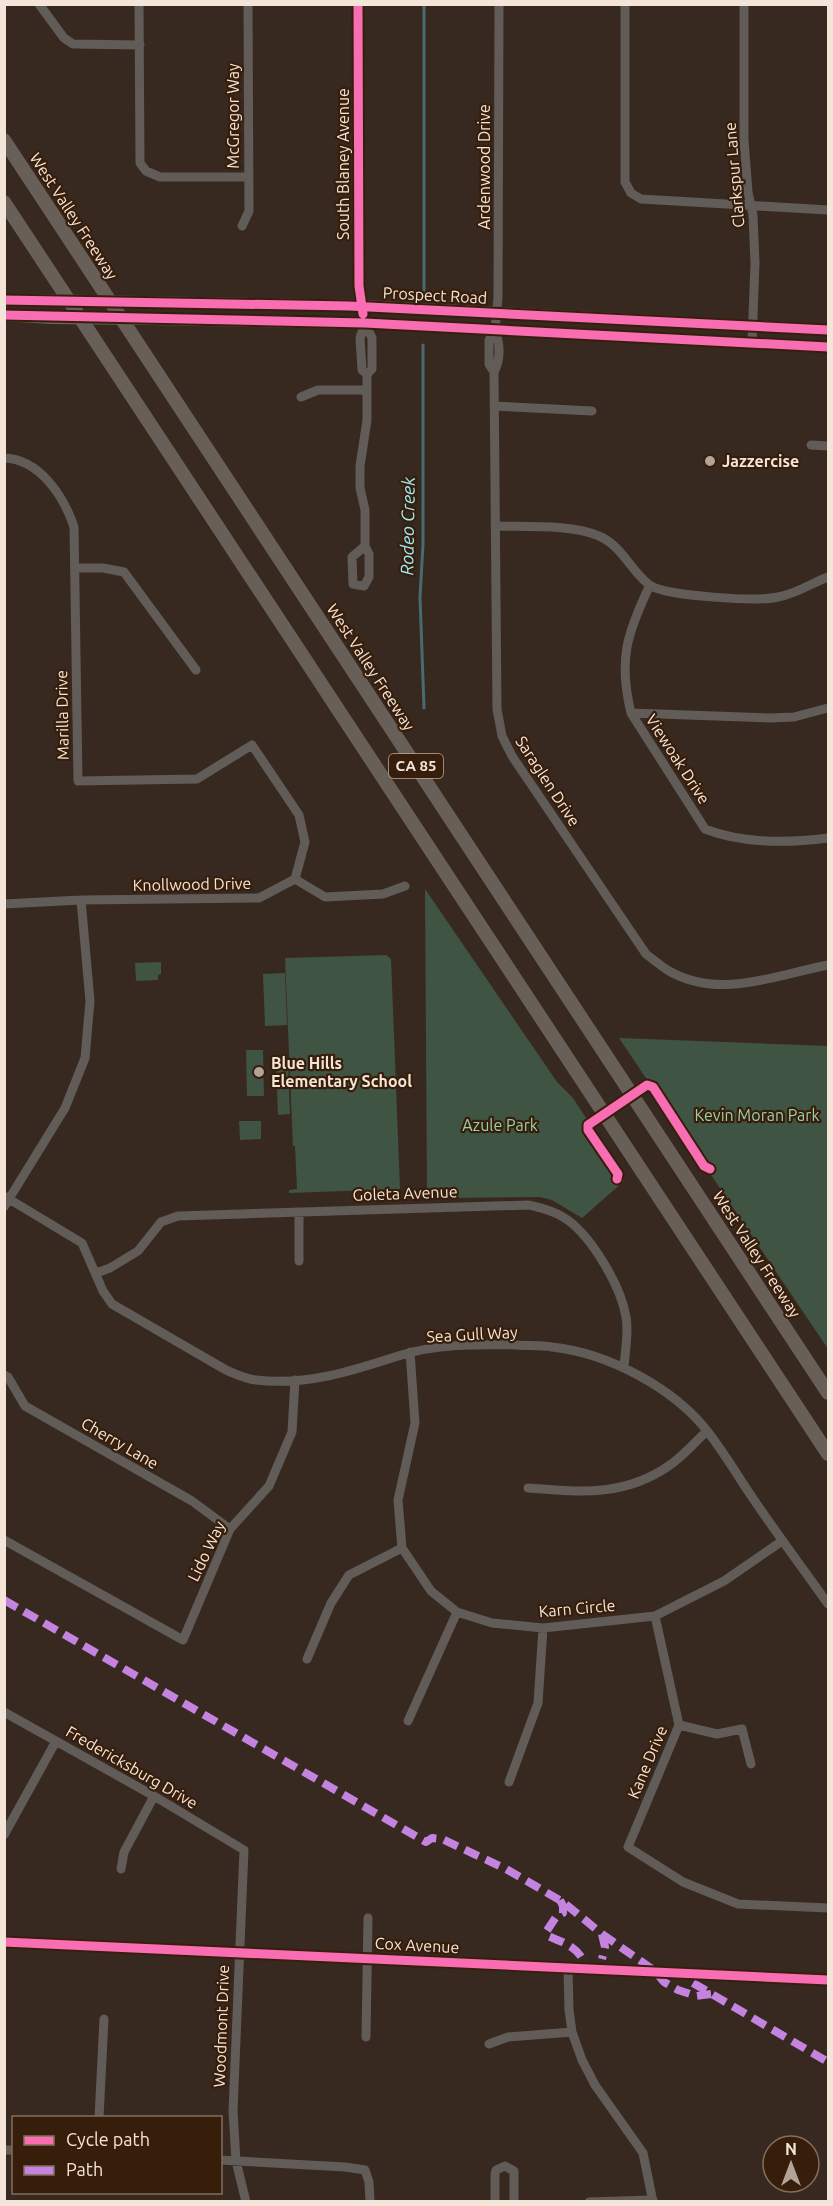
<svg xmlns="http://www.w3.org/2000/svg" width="833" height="2206" font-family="Ubuntu,sans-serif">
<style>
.green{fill:#405444}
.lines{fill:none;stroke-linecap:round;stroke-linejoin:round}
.stream{stroke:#476b70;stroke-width:3}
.minor{stroke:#615c57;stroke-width:9}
.major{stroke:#6b645c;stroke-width:12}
.highway{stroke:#686058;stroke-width:14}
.major-bridge{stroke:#6b645c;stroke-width:12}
.quiet{stroke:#c483df;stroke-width:8;stroke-dasharray:15 8;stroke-linecap:butt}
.cycleway-casing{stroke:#371e0b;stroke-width:13}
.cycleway{stroke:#f96db3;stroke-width:9}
.poi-dot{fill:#b3a398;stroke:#371e0b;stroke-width:2}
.labels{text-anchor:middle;stroke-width:4.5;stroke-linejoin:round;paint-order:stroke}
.shield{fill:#371e0b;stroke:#bca99a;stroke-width:1.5}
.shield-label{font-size:15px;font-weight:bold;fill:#f5e4d8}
.street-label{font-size:16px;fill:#f5e4d8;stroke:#371e0b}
.poi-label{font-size:16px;font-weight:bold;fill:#f5e4d8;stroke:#371e0b;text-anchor:start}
.park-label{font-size:16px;fill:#99d1ac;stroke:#371e0b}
.water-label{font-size:18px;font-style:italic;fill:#9be9f5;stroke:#371e0b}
</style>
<rect width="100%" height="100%" fill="#382920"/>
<path class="green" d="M425 889 557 1082 573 1098 621 1172 624 1181 582 1218 552 1200 540 1197 446 1198 427 1191Z
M386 955 391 959 400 1189 289 1193V1190L297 1189 295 1146H293L285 958Z
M161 962V974L158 975V980L136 981 135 963Z
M285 973 287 1025 265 1026 263 974Z
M619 1038 828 1046V1349Z
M246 1050H263L264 1096H247Z
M276 1060H288L289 1086H277Z
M277 1089H289L290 1114 278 1115Z
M239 1121H261V1139L240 1140Z"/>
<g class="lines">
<path class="stream" d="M424 293V4
M423 345V544L420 597 424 708"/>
<path class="minor" d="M39 4 64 38 73 44 140 45
M139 4 140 163 146 171 160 177H249
M358 4 359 286 365 323 372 338V369L367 374
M499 4 498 297 495 330 489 340V364L494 372 497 709 502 736 512 756 646 954C654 960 661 966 669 971 720 1000 776 975 828 965
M625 4V182L631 193 641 199 828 210
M744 4V140L748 192 753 215 755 263 752 343
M242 226 249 211 248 4
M365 323 360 338 362 370 367 374V420L360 466V488L365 510V546L369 554V577L364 586 353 584 352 557 365 546
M494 372C501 359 500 344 495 330
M301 397 318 390H367
M494 406 592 411
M811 445 828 446
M4 458C40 459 64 497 74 527L78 781 197 779 252 745 299 815 305 842 295 879
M495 526C524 527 573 524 599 536 623 546 633 575 651 586 669 596 757 602 778 597 796 594 812 583 828 577
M75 568H103L124 572 196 670
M650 585C627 633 618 660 631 713L705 829C743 844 789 843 828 838
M631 713 770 718 794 717 828 708
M4 904 81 900 259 898 295 879 325 897 383 894 405 886
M4 1196 82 1243 103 1291 112 1304 226 1370C236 1374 245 1379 256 1380 306 1386 352 1371 398 1356 435 1344 477 1344 516 1345 528 1346 540 1345 552 1347 608 1353 674 1388 708 1432 725 1454 739 1478 754 1500 778 1535 803 1569 828 1604
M4 1207 65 1108 85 1058 90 1001 81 900
M299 1261V1212
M96 1273 110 1268 138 1251 161 1222 178 1216 529 1205C541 1208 552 1210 563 1217 590 1233 621 1286 626 1317 629 1332 625 1352 624 1367
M410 1352 415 1423 398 1500 402 1548 431 1591 457 1612 492 1623 543 1628 655 1616 724 1581 782 1541
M4 1375 8 1377 25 1406 192 1501 230 1529
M528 1488C580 1492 625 1497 670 1465 683 1456 695 1442 707 1431
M4 1540 183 1640 230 1529 269 1486 292 1432 295 1380
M655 1616 679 1725 628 1847 683 1882 738 1904 828 1908
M307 1659 331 1603 349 1575 402 1548
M4 1712 154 1796 244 1850 233 2111 236 2161 246 2202
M408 1721 457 1612
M679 1725 717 1734 742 1729 751 1764
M509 1782 538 1703 543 1628
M4 1835 56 1741
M121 1869 124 1852 154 1796
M568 1967 569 2010 572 2032 582 2060 595 2085 643 2153 653 2202
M366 2037 368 1918
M489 2044 508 2037 572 2032
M99 2118 104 2019
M4 2150H14
M220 2160 345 2167 365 2170 369 2182 370 2202
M495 2202V2174L496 2170 505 2166 514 2171V2202
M589 2202 653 2200"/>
<path class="major" d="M4 300H39
M141 302 362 306 828 330
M4 315 51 318
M152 319 365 323 828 347
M4 1942 828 1980"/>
<path class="highway" d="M4 140 828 1393
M4 202 828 1454"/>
<path class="major-bridge" d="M39 300 141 302
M51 318 152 319"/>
<path class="quiet" d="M4 1600 426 1842 432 1838 442 1839 506 1869 563 1902 602 1934 605 1947 602 1959
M560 1900 563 1906V1913L556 1917 546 1932 548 1936C562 1942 574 1945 582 1958
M602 1934 655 1971 664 1982 678 1990 696 1996 711 1994
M693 1983 828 2062"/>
<g class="cycleway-casing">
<path id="cycleway" d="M358 4 359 286 363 314
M4 300 349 306 828 330
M4 315 365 323 828 347
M617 1179 618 1174 588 1130V1125L647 1085 653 1087 704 1166 710 1169
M4 1942 828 1980"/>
</g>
<use href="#cycleway" class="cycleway"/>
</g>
<g class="poi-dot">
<circle cx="710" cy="461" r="6"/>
<circle cx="259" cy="1072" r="6"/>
</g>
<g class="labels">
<rect class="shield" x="389" y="754" width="54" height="24" rx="4.5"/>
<g class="shield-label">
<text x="416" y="771">CA 85</text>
</g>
<g class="street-label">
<text transform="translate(233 116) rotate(-90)" y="6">McGregor Way</text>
<text transform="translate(343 164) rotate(-90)" y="6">South Blaney Avenue</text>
<text transform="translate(484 167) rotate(-90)" y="6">Ardenwood Drive</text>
<text transform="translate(734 175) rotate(-95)" y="6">Clarkspur Lane</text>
<text transform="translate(74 216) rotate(57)" y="6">West Valley Freeway</text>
<text transform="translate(435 295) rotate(3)" y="6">Prospect Road</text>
<text transform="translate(371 667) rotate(57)" y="6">West Valley Freeway</text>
<text transform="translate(62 715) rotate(-91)" y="6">Marilla Drive</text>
<text transform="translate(678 759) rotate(57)" y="6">Viewoak Drive</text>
<text transform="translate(548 781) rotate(57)" y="6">Saraglen Drive</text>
<text transform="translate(192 884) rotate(-1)" y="6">Knollwood Drive</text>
<text transform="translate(405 1193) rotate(-2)" y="6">Goleta Avenue</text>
<text transform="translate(757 1254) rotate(57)" y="6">West Valley Freeway</text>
<text transform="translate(472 1334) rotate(-3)" y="6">Sea Gull Way</text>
<text transform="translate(120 1443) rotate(30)" y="6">Cherry Lane</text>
<text transform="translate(206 1551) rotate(-64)" y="6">Lido Way</text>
<text transform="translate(577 1608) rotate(-5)" y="6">Karn Circle</text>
<text transform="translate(647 1762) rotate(-67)" y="6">Kane Drive</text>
<text transform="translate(132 1767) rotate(30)" y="6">Fredericksburg Drive</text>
<text transform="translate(417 1945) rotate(3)" y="6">Cox Avenue</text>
<text transform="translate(221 2026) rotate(-88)" y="6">Woodmont Drive</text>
</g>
<g class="poi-label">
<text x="722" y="467">Jazzercise</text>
<text x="271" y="1069">Blue Hills<tspan x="271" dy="18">Elementary School</tspan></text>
</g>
<g class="park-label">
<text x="757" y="1121">Kevin Moran Park</text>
<text x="500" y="1131">Azule Park</text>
</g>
<g class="water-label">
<text transform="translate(408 526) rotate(-89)" y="6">Rodeo Creek</text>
</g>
</g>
<rect width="833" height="2206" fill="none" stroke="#f5e4d8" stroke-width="12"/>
<rect x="12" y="2116" width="210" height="78" fill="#371e0b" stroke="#836d5d" stroke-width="1.5"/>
<rect x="24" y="2136" width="30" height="9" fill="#f96db3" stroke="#836d5d" stroke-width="1.5"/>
<text x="66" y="2146" font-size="18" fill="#f5e4d8">Cycle path</text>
<rect x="24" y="2166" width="30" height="9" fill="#c483df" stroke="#836d5d" stroke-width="1.5"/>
<text x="66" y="2176" font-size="18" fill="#f5e4d8">Path</text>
<g transform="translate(791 2164)"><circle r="28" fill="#371e0b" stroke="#836d5d" stroke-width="1.5"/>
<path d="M0-4.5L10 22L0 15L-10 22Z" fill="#b3a398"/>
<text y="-9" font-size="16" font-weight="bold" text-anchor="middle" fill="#f5e4d8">N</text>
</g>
</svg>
